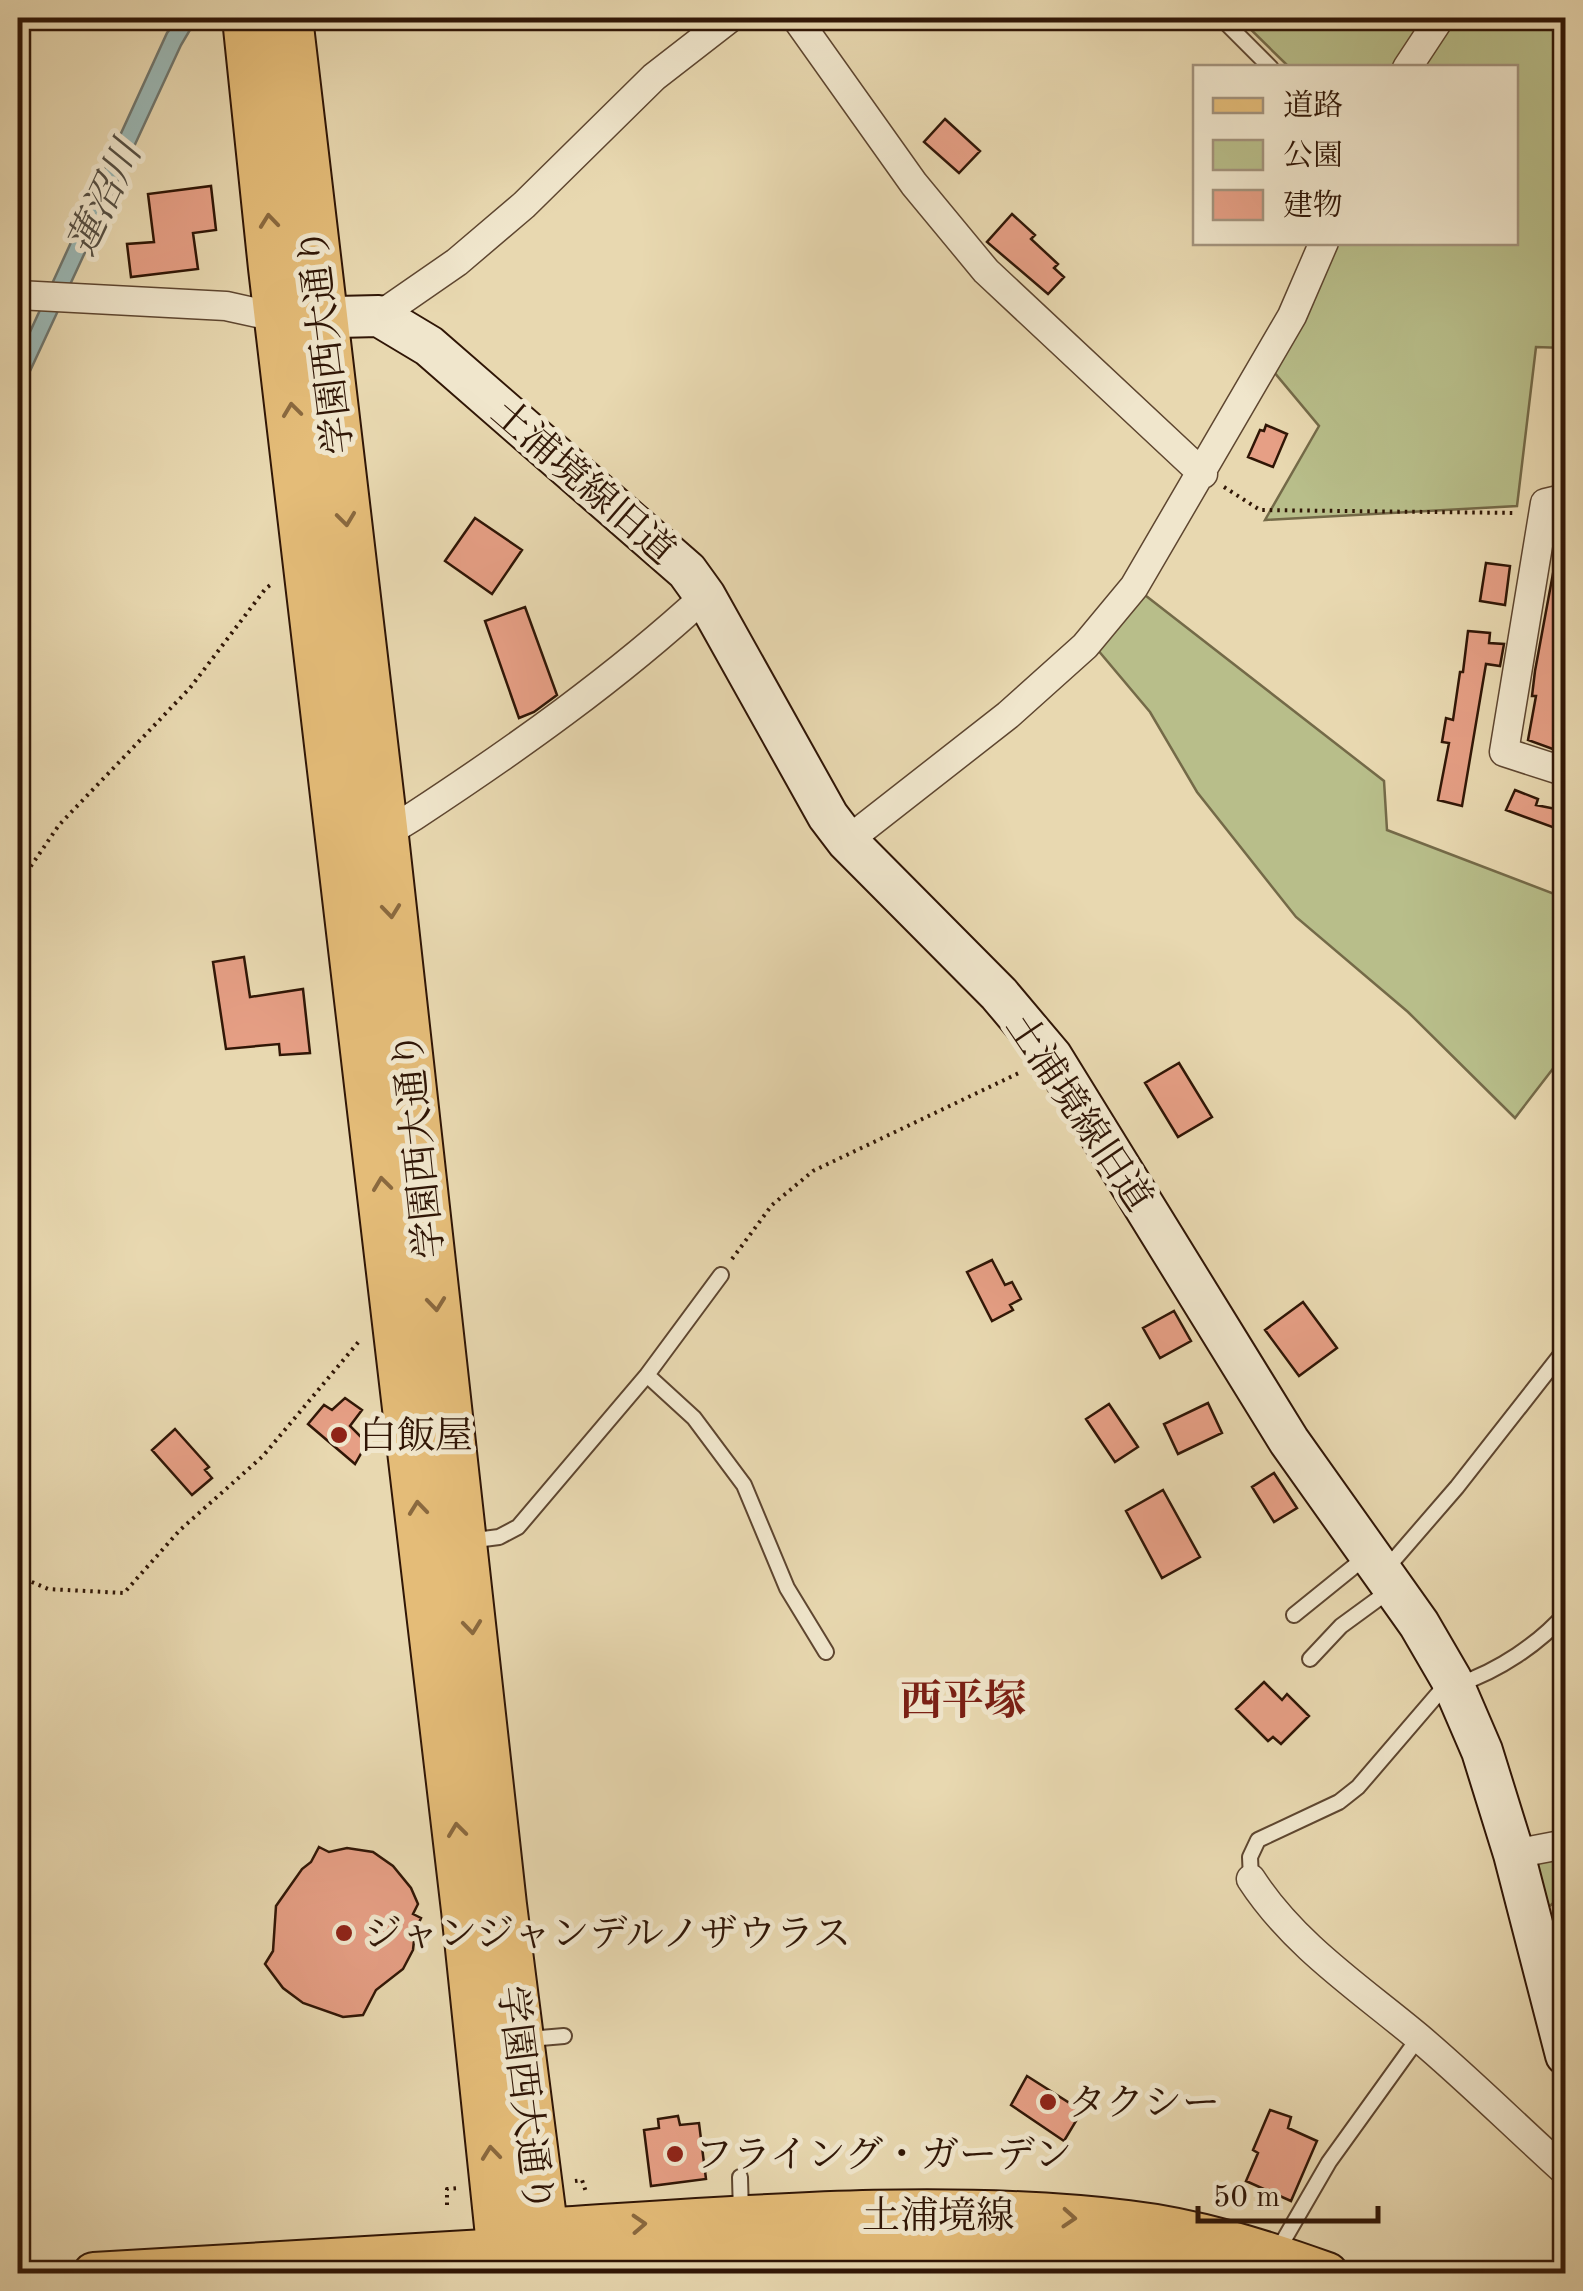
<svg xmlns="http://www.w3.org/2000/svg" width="1583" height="2291" font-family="'Old Standard TT','Noto Serif JP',serif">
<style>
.green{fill:#b8be8a;stroke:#746a48;stroke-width:2.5}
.water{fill:#9bb8b5;stroke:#70776f;stroke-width:2.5}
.building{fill:#e69f85;stroke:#301606;stroke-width:2.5}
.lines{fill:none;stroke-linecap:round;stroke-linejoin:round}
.lane-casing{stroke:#5e4630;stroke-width:18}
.street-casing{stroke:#5e4630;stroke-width:31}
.secondary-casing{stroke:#301606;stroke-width:44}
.primary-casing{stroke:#301606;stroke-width:46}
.highway-casing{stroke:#301606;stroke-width:54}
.path{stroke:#301606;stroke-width:4;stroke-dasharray:2.5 5;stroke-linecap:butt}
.lane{stroke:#f0e6cc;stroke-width:14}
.street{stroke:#f0e6cc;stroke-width:28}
.secondary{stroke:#f0e6cc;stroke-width:40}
.primary{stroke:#e4bc78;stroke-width:42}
.highway{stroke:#e4bc78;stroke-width:50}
.oneway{stroke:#8a693f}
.poi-dot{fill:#8f2418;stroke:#f0e6cc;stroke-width:4}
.labels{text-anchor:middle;stroke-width:10;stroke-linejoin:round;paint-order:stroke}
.street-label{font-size:38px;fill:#301606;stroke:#f0e6cc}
.poi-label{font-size:38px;fill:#301606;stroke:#f0e6cc;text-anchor:start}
.water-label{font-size:40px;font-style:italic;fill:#554f43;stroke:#f0e6cc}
.quarter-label{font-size:42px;font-weight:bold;fill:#7a1f14;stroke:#f0e6cc}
</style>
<rect width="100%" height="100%" fill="#e8d8b0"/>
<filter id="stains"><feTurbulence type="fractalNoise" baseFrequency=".002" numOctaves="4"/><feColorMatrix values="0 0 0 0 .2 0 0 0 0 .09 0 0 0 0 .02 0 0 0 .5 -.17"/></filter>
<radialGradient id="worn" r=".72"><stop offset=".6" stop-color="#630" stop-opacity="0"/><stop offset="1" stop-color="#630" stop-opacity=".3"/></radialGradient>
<path class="green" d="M1239 18H1427L1395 68 1289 67Z
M1451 18H1565V348L1536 347 1517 506 1265 520 1319 426 1274 372 1319 288 1337 243 1516 242V68L1417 67Z
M1141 592 1384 781 1387 830 1565 898V1053L1515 1118 1408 1012 1296 917 1197 792 1150 712 1097 649Z
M1565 1852V1920L1552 1904 1540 1914 1533 1858Z"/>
<path class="water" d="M178 18H197L181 45 18 397V358L167 33Z"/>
<path class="building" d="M945 119 980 151 959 173 924 142Z
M211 186 216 230 193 233 198 269 131 277 127 244 154 242 148 194Z
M1012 214 1035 235 1031 239 1058 264 1054 268 1064 277 1048 294 987 242Z
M1266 425 1287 434 1273 467 1248 457 1260 430 1264 431Z
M475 518 522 550 492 594 445 561Z
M1486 563 1510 566 1505 605 1480 601Z
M1554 568H1566V728L1561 752 1528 740 1536 696H1532L1535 671Z
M525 607 557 695 534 712 519 718 485 621Z
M1468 631 1490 633 1489 643 1504 644 1500 666 1486 664 1462 806 1438 800 1449 743 1442 742 1446 718 1453 720 1460 672H1463Z
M1515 790 1538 799 1536 805 1566 811V832L1506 810Z
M244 957 250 997 303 989 310 1053 280 1055 279 1044 226 1049 213 962Z
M1179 1063 1212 1117 1178 1137 1145 1083Z
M992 1260 1005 1285 1012 1282 1021 1299 1010 1305 1013 1310 992 1321 967 1272Z
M1303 1302 1337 1348 1299 1376 1265 1330Z
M1174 1311 1191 1341 1160 1358 1143 1328Z
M345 1398 362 1410 350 1426 367 1443 355 1464 308 1424 324 1405 332 1410Z
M1208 1403 1222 1433 1178 1454 1164 1424Z
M1109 1404 1138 1447 1115 1462 1086 1419Z
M175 1429 209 1467 205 1470 212 1478 192 1495 152 1450Z
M1274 1473 1297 1508 1274 1522 1252 1487Z
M1163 1490 1200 1557 1162 1578 1126 1511Z
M1264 1682 1282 1700 1287 1694 1309 1716 1281 1744 1273 1737 1268 1741 1236 1709Z
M319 1847 329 1852 347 1848 373 1852 393 1866 411 1888 418 1904 413 1914 421 1918 415 1931 413 1950 403 1969 376 1990 363 2015 343 2017 303 2003 283 1988 265 1964 273 1951 276 1906 302 1869 311 1862Z
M1027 2076 1082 2111 1064 2141 1011 2105Z
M1270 2110 1291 2117 1288 2128 1317 2141 1291 2201 1246 2181 1258 2153 1253 2150Z
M678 2116 680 2125 699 2123 706 2179 651 2186 644 2130 659 2128 658 2119Z"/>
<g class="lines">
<g class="lane-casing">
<path id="lane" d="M1221 18 1271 68
M647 1375 694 1418 744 1485 787 1588 826 1652
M468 1541 499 1537 518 1527 647 1375 721 1275
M1386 1569 1457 1487 1566 1348
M1294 1615 1367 1556
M1310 1659 1341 1626 1393 1588
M1459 1684C1498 1671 1539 1644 1566 1613
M1251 1879 1250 1857 1258 1840 1339 1802 1358 1787 1449 1681
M529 2039 564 2036
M740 2177 741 2214
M1278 2250 1329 2162 1419 2037"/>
</g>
<g class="street-casing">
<path id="street" d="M796 18 914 184 986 271 1203 474
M1407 68 1440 18
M18 295 226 306 280 318
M379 316 457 262 524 205 654 77 730 18
M1566 498 1545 503 1504 752 1566 772
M382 828 401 824 414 816C516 749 616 678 705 596
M847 841 1008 715 1085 646 1134 587 1292 316 1324 242
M1514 1854 1566 1844
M1251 1879C1294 1945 1358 1987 1418 2037 1469 2080 1516 2127 1566 2172"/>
</g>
<g class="secondary-casing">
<path id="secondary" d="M294 318 379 316 429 346 687 571 705 596 828 816 847 841 999 994 1052 1057 1289 1441 1419 1624 1451 1679 1482 1751 1514 1854 1566 2055"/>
</g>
<g class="primary-casing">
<path id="primary" d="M516 2256 547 2267C656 2258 764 2250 874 2247 990 2244 1108 2246 1222 2274
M94 2274 502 2250 542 2230C734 2218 937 2199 1128 2222 1197 2230 1263 2251 1327 2274"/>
</g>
<g class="highway-casing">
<path id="highway" d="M248 18 274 268 467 1910 505 2274
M287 18 382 828 501 1905 548 2274"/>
</g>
<path class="path" d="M1224 487 1260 510 1517 513
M18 885 59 825 190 688 266 588 272 584
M732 1259 772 1205 813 1171 1021 1072
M18 1576 48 1589 124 1593 180 1530 263 1456 361 1339
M575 2181 582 2180 586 2192
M447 2205V2189L459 2188"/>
<use href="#lane" class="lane"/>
<use href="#street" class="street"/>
<use href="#secondary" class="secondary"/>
<use href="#primary" class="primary"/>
<use href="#highway" class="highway"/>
</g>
<defs><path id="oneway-chevron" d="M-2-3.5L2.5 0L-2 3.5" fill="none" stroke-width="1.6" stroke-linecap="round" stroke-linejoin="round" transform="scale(2.5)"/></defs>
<g class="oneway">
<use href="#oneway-chevron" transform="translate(269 221) rotate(-96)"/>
<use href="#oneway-chevron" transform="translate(292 410) rotate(-97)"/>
<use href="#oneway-chevron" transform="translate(346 519) rotate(83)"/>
<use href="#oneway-chevron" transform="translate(391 911) rotate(84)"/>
<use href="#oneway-chevron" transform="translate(382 1184) rotate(-97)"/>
<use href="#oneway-chevron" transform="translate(436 1304) rotate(84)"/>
<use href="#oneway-chevron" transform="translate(418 1508) rotate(-96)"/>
<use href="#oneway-chevron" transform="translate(472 1627) rotate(84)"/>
<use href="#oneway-chevron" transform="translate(457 1830) rotate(-97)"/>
<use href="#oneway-chevron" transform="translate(491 2153) rotate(-96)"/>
<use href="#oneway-chevron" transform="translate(1069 2218) rotate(4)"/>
<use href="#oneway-chevron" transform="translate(639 2224) rotate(-3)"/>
</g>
<g class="poi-dot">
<circle cx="339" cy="1435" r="10"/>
<circle cx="344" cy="1933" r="10"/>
<circle cx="1048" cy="2102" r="10"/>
<circle cx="675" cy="2154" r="10"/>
</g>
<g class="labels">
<g class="street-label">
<text transform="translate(325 341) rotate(-97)" y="13">学園西大通り</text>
<text transform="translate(584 481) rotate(41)" y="13">土浦境線旧道</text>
<text transform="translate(1080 1112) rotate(56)" y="13">土浦境線旧道</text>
<text transform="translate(418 1145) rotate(-96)" y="13">学園西大通り</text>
<text transform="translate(526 2099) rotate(83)" y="13">学園西大通り</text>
<text x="938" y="2228">土浦境線</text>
</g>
<g class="poi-label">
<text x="359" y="1448">白飯屋</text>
<text x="364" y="1946">ジャンジャンデルノザウラス</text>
<text x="1068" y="2115">タクシー</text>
<text x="695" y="2167">フライング・ガーデン</text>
</g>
<g class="water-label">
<text transform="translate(103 198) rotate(-65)" y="14">蓮沼川</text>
</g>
<g class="quarter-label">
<text x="963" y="1714">西平塚</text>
</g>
</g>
<rect width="1583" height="2291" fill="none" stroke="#e8d8b0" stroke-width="60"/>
<rect x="20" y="20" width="1543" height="2251" fill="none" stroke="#301606" stroke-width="5"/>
<rect x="30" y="30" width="1523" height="2231" fill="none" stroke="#301606" stroke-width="2.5"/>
<rect x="1193" y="65" width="325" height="180" fill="#f0e6cc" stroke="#a3937d" stroke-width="2.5"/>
<rect x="1213" y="98" width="50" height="15" fill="#e4bc78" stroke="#a3937d" stroke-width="2.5"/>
<text x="1283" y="115" font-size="30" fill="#301606">道路</text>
<rect x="1213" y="140" width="50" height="30" fill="#b8be8a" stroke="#a3937d" stroke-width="2.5"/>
<text x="1283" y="165" font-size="30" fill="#301606">公園</text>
<rect x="1213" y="190" width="50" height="30" fill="#e69f85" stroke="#a3937d" stroke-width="2.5"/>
<text x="1283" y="215" font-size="30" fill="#301606">建物</text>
<path d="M1198 2206v15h180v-15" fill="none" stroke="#301606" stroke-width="5"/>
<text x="1213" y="2206" font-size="30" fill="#301606" stroke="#f0e6cc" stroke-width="8" paint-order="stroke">50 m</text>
<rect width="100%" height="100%" filter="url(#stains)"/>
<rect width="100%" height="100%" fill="url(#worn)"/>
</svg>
